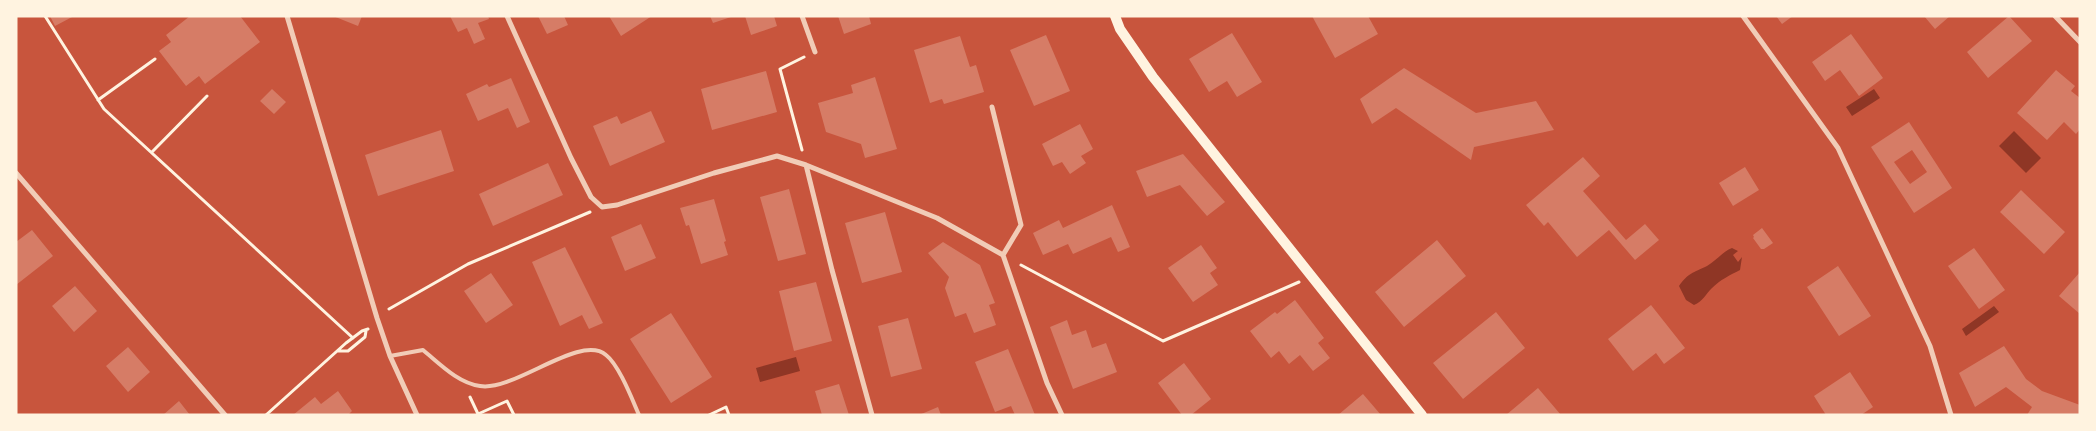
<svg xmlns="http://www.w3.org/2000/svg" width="2096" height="431" font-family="Commissioner,sans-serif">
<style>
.water{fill:#8f3625}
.building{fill:#d67c66;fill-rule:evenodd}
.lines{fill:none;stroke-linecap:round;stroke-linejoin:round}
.path{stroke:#fff3e0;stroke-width:3}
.service{stroke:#f1ccb7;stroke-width:4}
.minor{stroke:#f1ccb7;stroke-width:5}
.secondary{stroke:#fff3e0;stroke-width:10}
</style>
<rect width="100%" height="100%" fill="#c8553d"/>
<path class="water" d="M1874 89 1880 98 1852 116 1846 107Z
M2014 131 2041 158 2026 173 1999 146Z
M1732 248 1738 251 1733 255 1738 262 1742 257 1740 270C1730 275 1720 280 1712 288 1705 295 1703 301 1694 305L1686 300 1679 286C1688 273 1693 273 1707 266 1716 261 1722 252 1732 248Z
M1994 306 1999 312 1966 336 1962 329Z
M796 357 800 371 760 382 756 368Z"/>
<path class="building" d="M50 16H74L55 26Z
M190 16H240L260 42 205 84 199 76 186 86 159 51 171 42 166 35Z
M333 16H362L358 26Z
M450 16H488L489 19 478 23 485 39 474 44 467 28 458 32Z
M538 16H564L568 25 547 34Z
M609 16H652L621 36Z
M710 16H731V17L713 23Z
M745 16H774L777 26 751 35Z
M838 16H869L871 24 844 34Z
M1312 16H1368L1378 34 1335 58Z
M1776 16H1793L1782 24Z
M1924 16H1950L1935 29Z
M2009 16 2032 41 1988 78 1967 52Z
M1232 33 1262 82 1237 97 1227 81 1209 92 1189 59Z
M1851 34 1883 78 1859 96 1840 70 1825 81 1812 62Z
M1046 35 1070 91 1034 106 1010 50Z
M960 36 970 67 976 65 984 92 944 104 942 99 930 103 914 50Z
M1404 68 1476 113 1536 101 1554 130 1474 147 1471 160 1396 108 1372 124 1360 99Z
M2056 70 2075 86 2071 91 2080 98V129L2076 134 2064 122 2047 140 2017 113Z
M766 71 777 112 712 130 701 89Z
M875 77 897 149 865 158 861 144 826 132 818 103 853 93 851 85Z
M511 78 530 122 517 128 508 108 478 121 466 94 487 84 489 87Z
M272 89 286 102 274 114 260 101Z
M651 111 665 142 610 166 593 126 617 116 621 124Z
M1909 122 1952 188 1914 213 1871 147ZM1912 150 1927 172 1910 184 1894 162Z
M1080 124 1093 149 1081 156 1086 163 1070 174 1062 162 1053 166 1042 144Z
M441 130 454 171 378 196 365 155Z
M1183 154 1225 202 1207 216 1180 185 1147 197 1136 171Z
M1583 157 1600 176 1583 191 1626 240 1645 224 1659 240 1635 260 1609 230 1577 257 1548 222 1544 226 1526 205Z
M548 163 563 195 493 226 479 194Z
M1745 167 1759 190 1733 206 1719 183Z
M789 189 806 254 778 261 760 197Z
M2021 190 2065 232 2044 254 2000 212Z
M714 199 726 241 724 242 728 255 701 264 689 225 686 226 680 208Z
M1112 205 1130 247 1118 252 1111 237 1073 254 1068 244 1043 255 1033 233 1059 220 1063 228Z
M885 212 902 272 862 283 845 223Z
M641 224 656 258 625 271 611 237Z
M1762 228 1773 243 1764 249H1761L1753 238 1754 237 1753 235Z
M32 230 53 256 16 285V242Z
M1437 240 1466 276 1404 327 1375 292Z
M943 242 980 265 995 303 989 305 996 325 974 333 966 313 955 317 945 288 949 277 928 253Z
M1201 245 1217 268 1210 273 1218 285 1193 302 1168 268Z
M565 247 603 323 589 329 582 315 560 326 532 262Z
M1974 248 2005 290 1979 309 1948 266Z
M1838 266 1871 316 1839 336 1807 287Z
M2080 272V314L2059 296Z
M491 273 513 305 486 323 464 291Z
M816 282 832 341 794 351 779 291Z
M75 286 97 311 74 332 52 306Z
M1295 300 1324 338 1318 343 1330 358 1313 371 1300 355 1289 364 1279 351 1271 358 1250 331 1275 312 1277 314Z
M1651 305 1685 348 1664 364 1656 353 1633 371 1608 339Z
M1496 312 1525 348 1463 399 1433 363Z
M671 313 712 377 671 403 630 339Z
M908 318 922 369 891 377 878 326Z
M1067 320 1072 335 1086 330 1092 348 1106 343 1117 372 1073 389 1050 327Z
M2004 346 2026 379 2042 391 2080 405V415H2027L2032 407 2006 387 1975 407 1959 373Z
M128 347 150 372 128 392 106 366Z
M1008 349 1035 415H1015L1011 406 995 412 975 362Z
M1184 363 1211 399 1191 415H1182L1158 383Z
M1850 372 1873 407 1861 415H1826L1814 396Z
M839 384 849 415H822L815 391Z
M1538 388 1561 415H1506Z
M338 391 352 411 348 415H293L315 397 321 404Z
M1363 394 1381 415H1338Z
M179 401 190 415H163Z
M938 407 941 415H919Z"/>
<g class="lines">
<path class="path" d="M45 16 104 109 353 338
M98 100 155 59
M802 150 780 69 804 57
M152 152 207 96
M1021 265 1163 341 1299 282
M389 309 468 264 590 212
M338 351H348L365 337 366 331
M470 397 478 414 507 401 514 415
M266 415 346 343 362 331 368 329
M709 415 726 407 729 415"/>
<path class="service" d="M390 356 423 350C440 364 458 383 480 386 514 392 580 333 606 355 619 365 632 399 639 415"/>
<path class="minor" d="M287 16 377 318 390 356 417 415
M507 16 571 158 591 197 602 207 617 205 714 173 777 156 806 165 937 218 1003 255
M802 16 815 52
M1743 16 1838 148 1930 346 1951 415
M2055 16 2080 42
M992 107 1021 225 1003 255 1047 383 1062 415
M806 165 832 270 872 415
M16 173 225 415"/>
<path class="secondary" d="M1115 16 1120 29 1153 77 1422 415"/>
</g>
<rect width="2096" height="431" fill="none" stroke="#fff3e0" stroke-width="35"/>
</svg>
